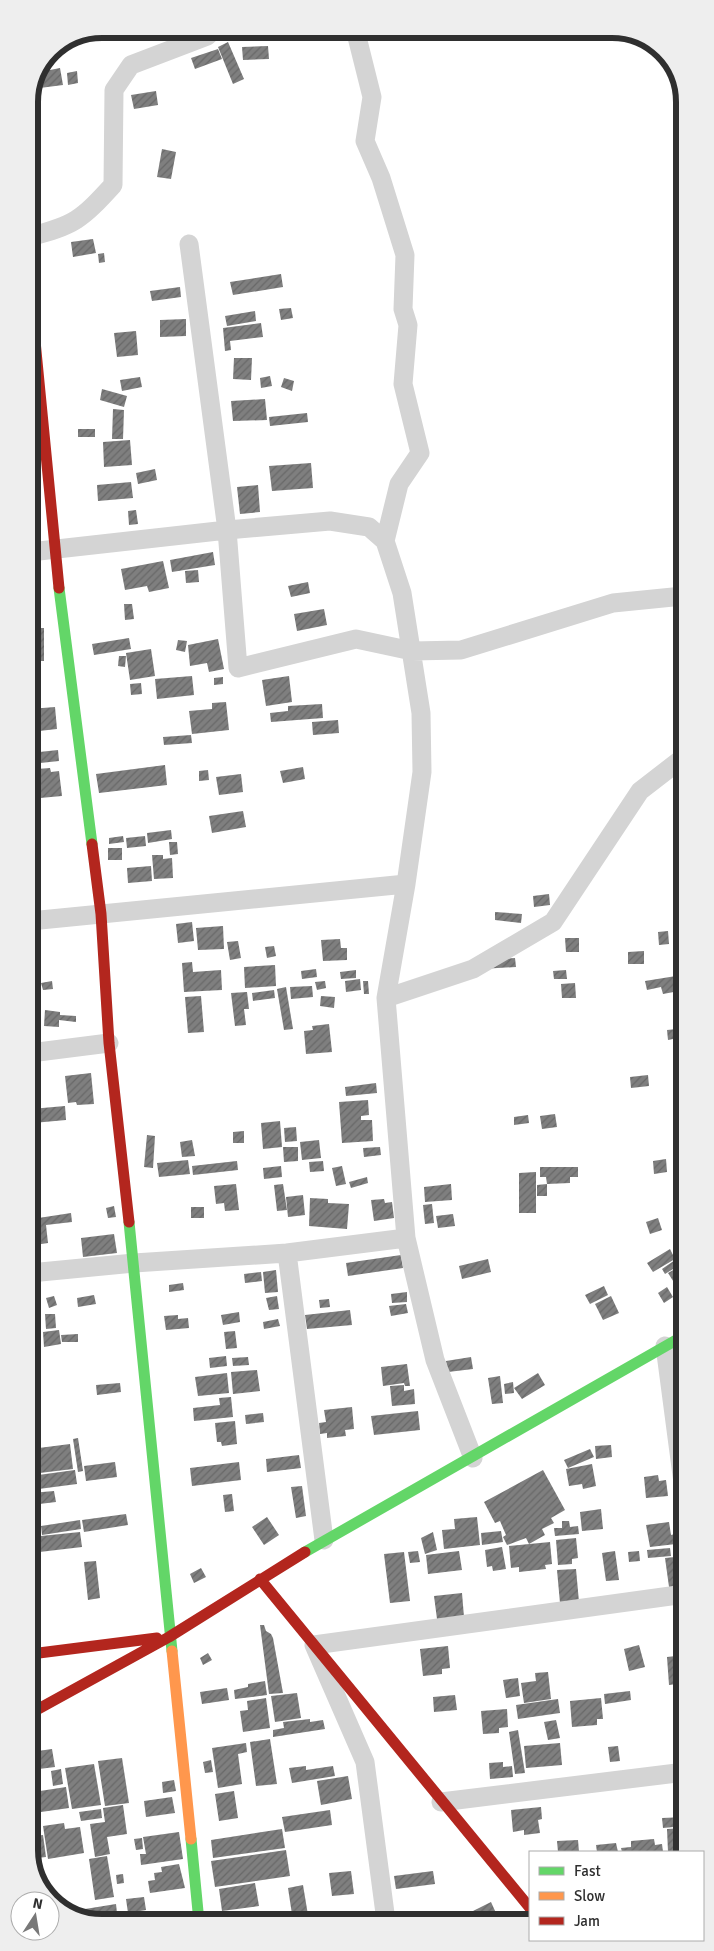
<svg xmlns="http://www.w3.org/2000/svg" width="714" height="1951" font-family="Signika,sans-serif">
<style>
.building{fill:url(#building-hatch)}
.lines{fill:none;stroke-linecap:round;stroke-linejoin:round}
.street{stroke:#d4d4d4;stroke-width:19}
.fast{stroke:#63d668;stroke-width:11}
.slow{stroke:#ff974d;stroke-width:11}
.jam{stroke:#b3261e;stroke-width:11}
.rim{fill:none;stroke:#2f2f2f;stroke-width:6}
</style>
<defs>
<pattern id="building-hatch" width="6" height="6" patternUnits="userSpaceOnUse" patternTransform="scale(1.25)"><rect width="6" height="6" fill="#7f7f7f"/><path d="M-1 1l2-2M0 6l6-6M5 7l2-2" fill="none" stroke="#686868"/></pattern>
</defs>
<rect width="100%" height="100%" fill="#fff"/>
<path class="building" d="M228 42 244 79 233 84 218 47Z
M268 46 269 59 243 60 242 47Z
M52 49 54 61 44 63 50 50Z
M218 49 222 59 195 69 191 58Z
M60 68 63 85 32 89 40 72Z
M77 71 78 83 68 85 67 73Z
M156 91 158 105 134 109 131 95Z
M162 149 176 152 171 179 157 177Z
M93 239 96 253 73 257 71 242Z
M104 253 105 262 99 263 98 254Z
M281 274 283 287 233 295 230 282Z
M180 287 181 297 152 301 150 291Z
M291 308 293 318 281 320 279 309Z
M255 311 256 321 227 326 225 316Z
M186 319V336L160 337V320Z
M261 323 263 337 230 341 231 350 225 351 223 328Z
M136 331 138 355 117 357 114 333Z
M234 358H252L251 380 233 379Z
M270 376 272 386 261 388 260 378Z
M140 377 142 387 122 391 120 380Z
M284 378 294 381 292 391 281 387Z
M102 389 127 396 124 407 100 400Z
M265 399 267 420 233 421 231 401Z
M113 409 124 410 123 439H112Z
M307 413 308 422 270 426 269 417Z
M78 429H95V437H78Z
M130 440 132 465 104 467 103 442Z
M311 463 313 488 272 491 269 466Z
M155 469 157 480 138 484 136 473Z
M131 482 133 498 98 501 97 485Z
M258 485 260 512 240 514 237 487Z
M136 510 138 524 129 525 128 511Z
M213 552 215 565 172 572 170 560Z
M163 561 169 588 149 592 147 586 125 590 121 569Z
M198 570 199 582 186 583 185 571Z
M308 582 310 593 291 597 288 586Z
M124 604H132L134 619 125 620Z
M324 609 327 625 297 631 294 614Z
M30 628H44V661H30Z
M129 638 131 649 94 655 92 644Z
M218 639 224 669 209 672 207 663 190 666 188 645Z
M178 640 187 641 185 652 176 650Z
M151 649 155 676 130 680 126 653Z
M119 656H126L125 667 118 666Z
M192 676 194 695 157 699 155 679Z
M289 676 292 702 266 706 262 680Z
M223 677V684L214 685V678Z
M141 683 142 694 131 695 130 684Z
M226 702 229 730 192 734 189 711 212 709V703Z
M322 704 323 718 271 722 270 713 288 711V706Z
M55 707 57 729 30 732V709Z
M338 720 339 733 313 735 312 722Z
M191 735 192 743 164 745 163 737Z
M58 750 59 761 31 764 34 787H36L38 798 30 799V753Z
M165 765 167 785 99 793 96 774Z
M303 767 305 779 283 783 280 771Z
M50 768 51 772 59 771 62 796 40 798 37 769Z
M208 770 209 780 199 781V771Z
M241 774 243 792 219 795 216 777Z
M243 811 246 827 212 833 209 816Z
M171 830 172 839 148 843 147 833Z
M123 836 124 842 109 844V838Z
M145 836 146 846 127 848 126 838Z
M169 842H177L178 854 170 855Z
M108 848H122V860H108Z
M152 855H163V859L172 858 173 878 154 879Z
M151 866 152 881 128 883 127 868Z
M549 894 550 905 534 907 533 896Z
M495 912 522 914 521 923 495 920Z
M192 922 194 941 178 943 176 924Z
M223 926 224 949 198 950 196 928Z
M668 931 669 944 659 945 658 932Z
M565 938H579V952H566Z
M340 939 341 948H347V960L323 961 321 940Z
M238 941 241 958 230 960 227 942Z
M274 946 276 956 267 958 265 947Z
M644 951V964H628V952Z
M515 958 516 967 481 969V961Z
M192 962 193 972 221 970 222 990 184 992 182 963Z
M275 965 276 986 245 988 244 967Z
M316 969 317 977 302 979 301 971Z
M356 970V978L341 979 340 972Z
M566 970 567 979H554L553 971Z
M676 976 679 991 663 994 661 987 647 990 645 981Z
M360 979 361 990 346 992 345 981Z
M52 981 53 989 43 990 41 983Z
M325 981 326 988 317 990 315 982Z
M363 981H368L369 994H364Z
M575 983 576 998H562L561 984Z
M312 986 313 997 291 999 290 987Z
M286 987 293 1029 284 1030 277 989Z
M274 990 275 998 253 1001 252 993Z
M247 992 249 1009H244L246 1025 235 1026 231 993Z
M201 996 204 1032 188 1033 185 997Z
M321 996 335 997 334 1008 320 1006Z
M45 1010 60 1012V1015L76 1016V1022L59 1020V1027L44 1026Z
M329 1024 332 1052 306 1054 304 1031 313 1030 312 1026Z
M677 1029 678 1038 668 1040 667 1030Z
M91 1073 94 1104 77 1105 76 1102 68 1103 65 1076Z
M648 1075 649 1086 631 1088 630 1077Z
M376 1083 377 1093 346 1096 345 1087Z
M368 1100 369 1115 361 1116V1120H372L373 1141 342 1143 339 1102Z
M65 1106 66 1120 33 1123 31 1109Z
M555 1114 557 1127 542 1129 540 1116Z
M528 1115 529 1123 514 1125V1117Z
M280 1121 282 1147 263 1149 261 1123Z
M296 1127 297 1141 285 1142 284 1128Z
M244 1131V1143H233V1132Z
M147 1135 155 1136 153 1168 144 1167Z
M192 1140 195 1156 182 1157 180 1142Z
M319 1140 321 1158 302 1160 300 1142Z
M283 1147H298V1161L284 1162Z
M380 1147 381 1155 364 1157 363 1148Z
M666 1159 667 1172 654 1174 653 1161Z
M188 1160 190 1174 159 1177 157 1163Z
M237 1161 238 1170 193 1175 192 1166Z
M323 1161 324 1171 310 1172 309 1162Z
M281 1166 282 1177 264 1179 263 1168Z
M342 1166 346 1184 336 1186 332 1168Z
M540 1167H578V1177H570V1183L547 1184 546 1177H540Z
M536 1172V1213H519V1173Z
M38 1173 39 1182 30 1183V1174Z
M367 1177 368 1183 351 1188 349 1182Z
M236 1184 239 1210 225 1211 224 1203 216 1204 214 1186Z
M283 1184 287 1210 277 1211 274 1185Z
M451 1184 452 1200 425 1202 424 1187Z
M547 1184V1196H537V1185Z
M36 1195 39 1215 30 1216V1196Z
M303 1195 305 1215 288 1217 286 1197Z
M310 1198 328 1199V1203L349 1204 347 1229 309 1226Z
M384 1199 385 1203 392 1202 394 1218 374 1221 371 1200Z
M432 1204 434 1223 425 1224 423 1205Z
M114 1206 116 1217 108 1218 106 1208Z
M191 1207H204V1218H191Z
M71 1213 72 1222 46 1225 48 1243 35 1245 32 1219Z
M453 1214 455 1226 438 1228 436 1216Z
M658 1218 662 1230 650 1234 646 1222Z
M114 1234 117 1253 83 1257 81 1238Z
M670 1249 675 1259 653 1272 647 1263Z
M401 1255 403 1268 348 1276 346 1263Z
M488 1259 491 1272 462 1279 459 1266Z
M675 1260 678 1266 665 1274 662 1269Z
M677 1268 684 1278 675 1284 668 1273Z
M276 1270 278 1292 265 1293 263 1272Z
M261 1272 262 1281 245 1283 244 1274Z
M183 1283 184 1290 169 1292V1285Z
M604 1286 608 1295 590 1304 585 1295Z
M667 1287 673 1297 664 1303 658 1293Z
M407 1292V1302L392 1303 391 1294Z
M94 1295 96 1304 78 1307 77 1298Z
M54 1296 57 1305 49 1308 46 1298Z
M277 1296 279 1309 269 1310 266 1298Z
M611 1296 619 1313 603 1320 595 1304Z
M329 1299 330 1307 320 1308 319 1300Z
M406 1304 408 1313 391 1316 389 1306Z
M350 1310 352 1325 307 1329 305 1315Z
M239 1312 240 1322 223 1325 221 1315Z
M45 1314H55L56 1328 46 1329Z
M178 1315V1319L188 1318 189 1328 166 1330 164 1316Z
M278 1319 280 1326 264 1329 263 1322Z
M59 1330 61 1344 44 1347 43 1332Z
M235 1331 237 1348 226 1349 224 1332Z
M78 1334V1342H62L61 1335Z
M226 1356 227 1366 210 1368 209 1358Z
M248 1357 249 1365 233 1366 232 1358Z
M471 1357 473 1369 448 1372 446 1361Z
M407 1364 410 1386H405L404 1383 383 1386 381 1367Z
M257 1370 260 1391 233 1394 231 1372Z
M227 1373 229 1393 198 1396 195 1377Z
M538 1373 545 1385 522 1399 514 1388Z
M500 1376 503 1403 492 1404 488 1378Z
M513 1382 514 1393 505 1394 504 1384Z
M120 1383 121 1392 97 1395 96 1385Z
M404 1385V1391L414 1389 415 1404 392 1406 390 1386Z
M231 1397 233 1417 194 1421 193 1408 220 1405 219 1398Z
M352 1407 354 1429 345 1430 346 1436 327 1438V1433L320 1434 319 1423 326 1422 324 1410Z
M418 1411 420 1430 374 1435 371 1416Z
M263 1413 264 1422 246 1424 245 1415Z
M235 1421 237 1444 222 1446 221 1442H217L215 1423Z
M78 1438 83 1471 78 1472 73 1439Z
M70 1444 73 1469 31 1474V1449Z
M611 1445 612 1457 596 1459 595 1446Z
M590 1449 594 1457 568 1468 564 1460Z
M299 1455 301 1468 267 1472 266 1459Z
M115 1462 117 1477 86 1481 84 1466Z
M239 1462 241 1480 192 1486 190 1468Z
M592 1464 596 1486 583 1489 582 1484 569 1486 566 1469Z
M75 1470 77 1484 31 1490V1476Z
M543 1470 565 1510 551 1518 554 1523 542 1529 545 1535 529 1544 526 1538 507 1545 503 1537 506 1535 500 1521 495 1523 484 1502Z
M658 1475 659 1481 666 1480 668 1496 646 1498 644 1477Z
M302 1486 306 1516 296 1518 291 1487Z
M54 1491 56 1502 31 1505V1493Z
M232 1494 234 1511 225 1512 223 1495Z
M601 1509 603 1529 582 1531 580 1512Z
M126 1514 128 1525 84 1532 82 1520Z
M267 1517 279 1535 264 1545 252 1527Z
M477 1517 480 1545 444 1549 442 1530 455 1529 454 1519Z
M80 1520 81 1529 42 1535 41 1526Z
M562 1521H569L570 1527 578 1526 579 1534 555 1536 554 1528H562Z
M669 1522 671 1535 675 1534 676 1544 650 1547 646 1525Z
M501 1531 503 1542 482 1545 481 1533Z
M80 1532 82 1547 31 1553V1537Z
M433 1532 437 1550 425 1554 421 1538Z
M576 1538 578 1558 572 1559V1564L558 1565 556 1540Z
M550 1542 552 1564 545 1565 546 1569 519 1572V1567L511 1568 509 1546Z
M502 1547 506 1569 493 1571 492 1566 487 1567 485 1550Z
M670 1548 671 1556 648 1558 647 1550Z
M418 1551 420 1562 410 1563 408 1552Z
M459 1551 462 1570 428 1574 426 1555Z
M615 1551 619 1580 606 1581 602 1553Z
M639 1551 640 1561 629 1562 628 1552Z
M404 1552 410 1601 390 1603 384 1554Z
M675 1557 680 1593 670 1594 665 1558Z
M96 1561 100 1598 88 1600 84 1562Z
M201 1568 206 1577 194 1583 190 1574Z
M576 1569 579 1602 560 1603 557 1570Z
M462 1593 464 1617 437 1619 434 1596Z
M260 1625H264L266 1631 271 1634 273 1638 283 1693 269 1694Z
M639 1645 645 1667 629 1671 624 1649Z
M448 1646 450 1668 442 1669V1674L423 1676 420 1649Z
M208 1653 212 1660 203 1665 200 1658Z
M685 1655V1683L669 1685 667 1657Z
M548 1672 551 1699 524 1703 521 1683 536 1681 535 1673Z
M518 1678 520 1696 506 1698 503 1680Z
M265 1681 267 1695 235 1699 234 1690 248 1687V1684Z
M227 1688 229 1700 202 1704 200 1692Z
M630 1691 631 1700 605 1704 604 1694Z
M297 1693 301 1718 275 1722 271 1696Z
M455 1695 457 1710 434 1712 433 1697Z
M266 1698 270 1728 243 1732 240 1711 248 1710 247 1701Z
M601 1698 603 1719H597V1725L572 1727 570 1701Z
M558 1699 560 1713 518 1719 516 1705Z
M507 1709 508 1727 499 1728V1733L483 1734 481 1711Z
M310 1719V1722L323 1720 325 1729 273 1737V1730L284 1728 283 1722Z
M556 1720 560 1738 548 1740 544 1722Z
M518 1730 525 1773 515 1774 509 1732Z
M270 1739 277 1784 256 1786 250 1742Z
M246 1743 247 1752 238 1754 242 1784 218 1788 212 1748Z
M560 1743 562 1765 526 1768 524 1746Z
M618 1746 620 1761 610 1762 608 1747Z
M52 1749 55 1767 31 1770V1752Z
M122 1758 129 1803 105 1806 98 1761Z
M211 1760 213 1772 205 1773 203 1762Z
M503 1762V1767L512 1766 513 1777 490 1779 489 1763Z
M94 1764 101 1805 72 1809 65 1768Z
M306 1766V1770L333 1766 335 1776 292 1783 289 1768Z
M61 1769 63 1784 53 1786 51 1771Z
M348 1776 352 1799 321 1805 317 1781Z
M35 1779 37 1795 31 1796V1780Z
M174 1780 176 1791 163 1793 162 1782Z
M66 1787 69 1808 34 1813 32 1798 41 1796 40 1791Z
M234 1791 238 1818 219 1821 215 1794Z
M172 1797 175 1813 146 1817 144 1801Z
M123 1805 127 1834 107 1837 110 1854 95 1857 90 1824 105 1822 103 1808Z
M541 1807 542 1819 538 1820 540 1833 524 1835V1830L513 1832 511 1810Z
M101 1809 102 1818 81 1821 79 1812Z
M330 1810 332 1825 285 1832 282 1817Z
M685 1817V1826L663 1828 662 1818Z
M64 1823 65 1829 80 1827 84 1853 48 1859 43 1826Z
M683 1828 684 1852H668L667 1829Z
M282 1829 285 1848 213 1858 211 1840Z
M179 1832 183 1859 141 1865 140 1854H146L143 1837Z
M43 1835 46 1857 37 1858 33 1836Z
M142 1838 143 1849 136 1850 134 1839Z
M654 1839 655 1845 662 1844 663 1852H622L621 1848 631 1847V1841Z
M578 1840 579 1852H558L557 1841Z
M616 1843 618 1852H597L596 1845Z
M286 1850 290 1876 215 1887 211 1861Z
M107 1856 114 1897 95 1900 89 1859Z
M179 1864 185 1888 150 1893 148 1881 155 1880 154 1873 162 1872 161 1867Z
M351 1871 354 1894 332 1896 329 1873Z
M433 1871 435 1884 396 1889 394 1876Z
M123 1874 124 1883 117 1884 116 1875Z
M255 1883 259 1906 222 1911 219 1889Z
M303 1885 309 1921H293L288 1888Z
M144 1897 146 1910 128 1913 126 1899Z
M491 1902 496 1913 484 1919 481 1916 471 1920 469 1913Z
M116 1904 117 1913 107 1915V1919L93 1921 80 1915 79 1910Z"/>
<g class="lines">
<path class="street" d="M355 29 372 97 365 141 381 178 405 255 403 309 408 325 403 384 420 453 399 484 385 541
M29 237C75 225 81 220 113 185L114 90 131 65 207 36 215 29
M189 244 227 530 238 668 356 639 412 651 461 650 613 603 683 596
M30 552 227 530 330 521 369 527 385 541 402 593 421 713 422 772 406 884 386 998 406 1238 435 1360 473 1458
M30 921 406 884
M386 998 473 969 553 922 640 791 684 757
M30 1053 109 1043
M287 1253 324 1540
M30 1273 134 1263 287 1253 406 1238
M665 1346 685 1498
M441 1802 685 1772
M386 1921 365 1762 314 1645 685 1594"/>
<path class="fast" d="M59 588 92 844
M129 1222 172 1651
M305 1552 685 1335
M191 1839 199 1922"/>
<path class="slow" d="M172 1651 191 1839"/>
<path class="jam" d="M29 279 59 588
M92 844 101 914 109 1043 129 1222
M260 1579 530 1908
M31 1654 157 1638
M31 1713 169 1637 305 1552"/>
</g>
<path d="M0 0H714V1951H0ZM102 38H612A64 64 0 0 1 676 102V1850A64 64 0 0 1 612 1914H102A64 64 0 0 1 38 1850V102A64 64 0 0 1 102 38Z" fill="#eee" fill-rule="evenodd"/>
<path class="rim" d="M102 38H612A64 64 0 0 1 676 102V1850A64 64 0 0 1 612 1914H102A64 64 0 0 1 38 1850V102A64 64 0 0 1 102 38Z"/>
<rect x="529" y="1851" width="175" height="90" fill="#ffffff" stroke="#acacac"/>
<rect x="539" y="1867" width="25" height="8" fill="#63d668" stroke="#acacac"/>
<text x="574" y="1876" font-size="15" fill="#2f2f2f">Fast</text>
<rect x="539" y="1892" width="25" height="8" fill="#ff974d" stroke="#acacac"/>
<text x="574" y="1901" font-size="15" fill="#2f2f2f">Slow</text>
<rect x="539" y="1917" width="25" height="8" fill="#b3261e" stroke="#acacac"/>
<text x="574" y="1926" font-size="15" fill="#2f2f2f">Jam</text>
<g transform="translate(35 1916) rotate(12)"><circle r="24" fill="#ffffff" stroke="#acacac"/>
<path d="M0-4L9 19L0 12L-9 19Z" fill="#787878"/>
<text y="-8" font-size="14" font-weight="bold" text-anchor="middle" fill="#2f2f2f">N</text>
</g>
</svg>
